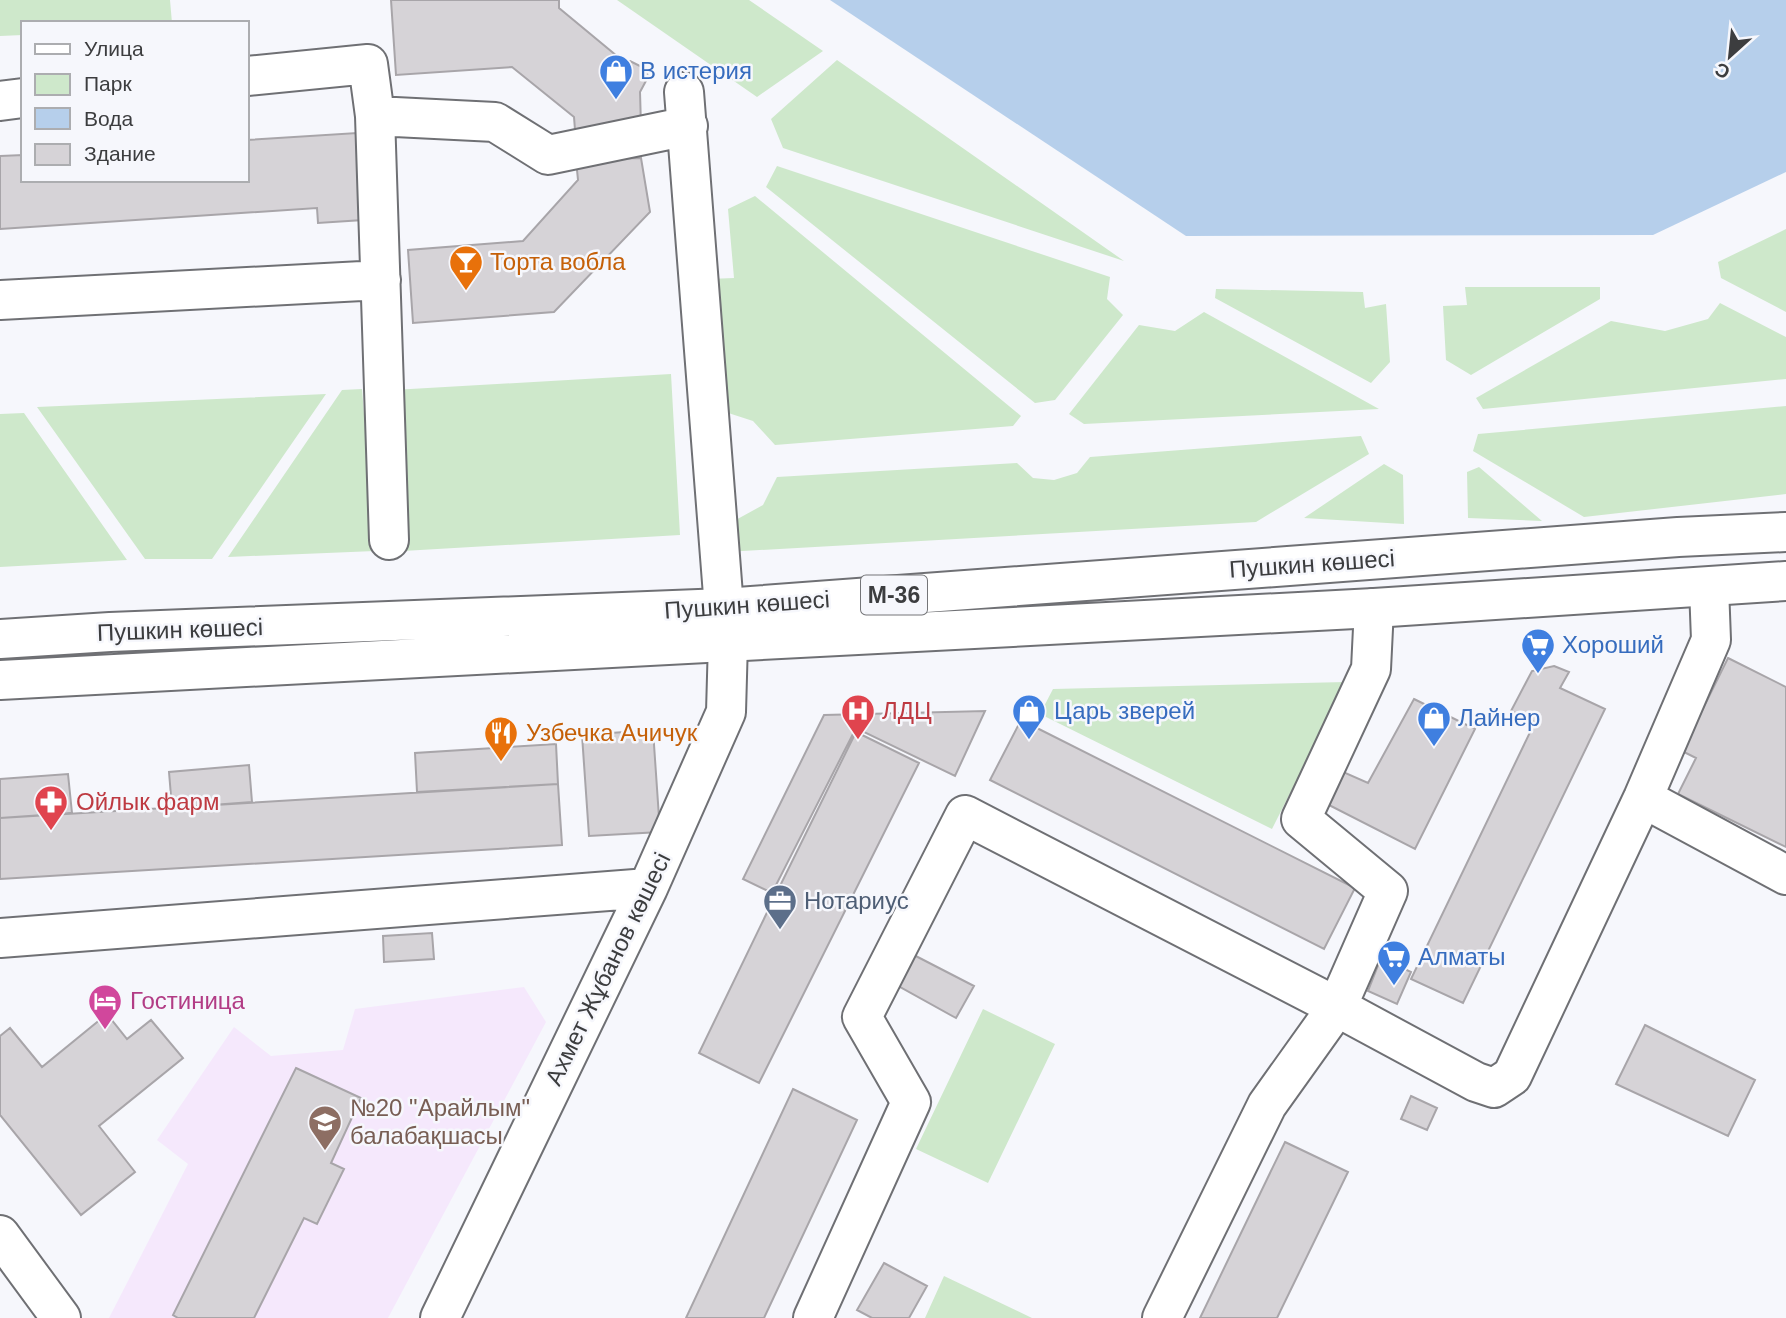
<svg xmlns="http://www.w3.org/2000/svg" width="1786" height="1318" font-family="Helvetica,sans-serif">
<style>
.education{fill:#f5e8fc}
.green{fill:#cee8cb}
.water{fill:#b6cfeb}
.building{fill:#d6d3d7;stroke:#a8a5a9;stroke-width:2}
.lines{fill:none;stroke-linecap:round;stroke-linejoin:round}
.minor-casing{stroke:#6f7074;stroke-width:42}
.major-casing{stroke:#6f7074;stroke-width:42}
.minor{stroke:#fff;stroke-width:38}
.major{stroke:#fff;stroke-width:38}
.labels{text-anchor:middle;stroke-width:5;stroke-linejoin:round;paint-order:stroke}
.shield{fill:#f6f7fc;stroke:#747578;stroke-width:2}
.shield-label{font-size:23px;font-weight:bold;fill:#3c3d3f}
.shop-label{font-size:24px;fill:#366cbe;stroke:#f6f7fc;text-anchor:start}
.food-label{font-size:24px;fill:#c56008;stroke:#f6f7fc;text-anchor:start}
.street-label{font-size:24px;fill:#3c3d3f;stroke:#f6f7fc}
.health-label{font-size:24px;fill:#be3a42;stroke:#f6f7fc;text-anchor:start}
.service-label{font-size:24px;fill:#4e5e75;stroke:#f6f7fc;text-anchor:start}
.hotel-label{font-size:24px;fill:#b23c85;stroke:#f6f7fc;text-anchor:start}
.education-label{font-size:24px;fill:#785e54;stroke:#f6f7fc;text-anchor:start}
</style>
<rect width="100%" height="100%" fill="#f6f7fc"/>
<path class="education" d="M524 987 546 1022 388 1318H109L188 1164 157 1140 234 1027 271 1056 343 1050 355 1009Z"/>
<path class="green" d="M0 0H170L172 23H23V35L0 36Z
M617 0H749L823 51 757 97Z
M837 60 1124 261 783 148 771 119Z
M777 166 1110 277 1107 299 1123 315 1055 400 1035 403 766 187Z
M755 196 1021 416 1013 426 775 445 753 421 716 409 709 279 734 278 728 209Z
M1786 229V312L1721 278 1718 262Z
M1465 287H1600V299L1471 375 1446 360 1443 306 1467 305Z
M1216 289 1363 292 1365 308 1386 304 1390 362 1371 383 1215 298Z
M1720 303 1786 337V379L1483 409 1476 398 1611 321 1665 331 1708 319Z
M1204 312 1379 409 1084 424 1069 414 1139 325 1175 331Z
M671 374 680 535 403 551 393 390Z
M362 389 375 551 228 557 342 390Z
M326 394 212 559H145L37 407Z
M1786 406V494L1584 517 1473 451 1478 434Z
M24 413 127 560 0 567V414Z
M1361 436 1369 454 1256 522 725 552 723 527 763 505 777 477 1017 463 1033 478 1054 480 1077 473 1090 457Z
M1384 464 1403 475 1404 524 1304 518Z
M1479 467 1542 521 1468 518 1467 472Z
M1346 682 1272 829 1040 714 1053 689Z
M983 1009 1055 1044 988 1183 916 1149Z
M944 1276 1032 1318H925Z"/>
<path class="water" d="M830 0H1786V172L1653 235 1186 236Z"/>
<path class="building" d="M391 0H559V8L623 61H630L646 69 648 77 640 92 641 126 575 130 574 117 512 67 396 75Z
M357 133 363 220 318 223 317 208 0 229V156L23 155V180H247V140Z
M641 158 650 212 554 312 413 323 408 250 523 241 578 180 576 160Z
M1728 658 1786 687V847L1678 794 1696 758 1682 751Z
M1554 666 1569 672 1560 688 1605 709 1463 1003 1411 979 1535 722 1511 711 1532 671Z
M1414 699 1475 729 1415 849 1325 803 1341 771 1368 783Z
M985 711 955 776 856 728 772 893 743 879 824 715Z
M1021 720 1355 888 1324 949 990 780Z
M653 730 660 832 589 836 582 735Z
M856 732 919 763 759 1083 699 1053 775 896Z
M556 744 558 784 417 792 415 753Z
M249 765 252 802 172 808 169 772Z
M68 774 72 813 0 818V779Z
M558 784 562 845 0 879V818Z
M432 933 434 959 384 962 383 936Z
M908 952 974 986 956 1018 893 983Z
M1381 958 1411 972 1397 1004 1368 991Z
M107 1014 127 1039 151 1020 183 1058 99 1126 135 1172 81 1215 0 1115V1036L10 1028 42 1067Z
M1645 1025 1755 1080 1728 1136 1616 1084Z
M296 1068 361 1098 331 1163 344 1169 317 1224 304 1218 254 1318H178L173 1315Z
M793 1089 857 1120 764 1318H686Z
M1411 1096 1437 1108 1427 1130 1401 1119Z
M1285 1142 1348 1172 1277 1318H1200Z
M884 1263 927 1286 909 1318H872L857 1310Z"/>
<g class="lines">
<g class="minor-casing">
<path id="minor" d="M247 76 368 64 375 116 495 122 548 155 688 126
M0 101 23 98
M375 116 389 540
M0 300 381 280
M1643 798 1786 875
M0 938 648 888
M0 1235 61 1318
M440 1318 648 888 726 712 728 641 724 608 684 92
M813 1318 911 1102 862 1017 965 815 1337 1007 1476 1082 1494 1088 1512 1076 1643 798 1711 640 1709 587
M1162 1318 1267 1105 1337 1007 1388 891 1301 819 1371 669 1374 608"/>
</g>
<g class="major-casing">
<path id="major" d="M0 639 110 632 724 608 1678 537 1786 532
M0 680 1374 608 1786 581"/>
</g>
<use href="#minor" class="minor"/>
<use href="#major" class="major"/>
</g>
<defs>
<g id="shop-pin" transform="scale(1.75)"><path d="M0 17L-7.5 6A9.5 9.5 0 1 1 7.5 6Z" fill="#3f7fe0" stroke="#f6f7fc"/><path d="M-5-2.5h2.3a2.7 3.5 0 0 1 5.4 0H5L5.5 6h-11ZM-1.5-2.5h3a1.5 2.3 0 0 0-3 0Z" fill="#fff"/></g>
<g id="bar-pin" transform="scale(1.75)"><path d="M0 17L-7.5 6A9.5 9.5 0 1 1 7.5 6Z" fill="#e8710a" stroke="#f6f7fc"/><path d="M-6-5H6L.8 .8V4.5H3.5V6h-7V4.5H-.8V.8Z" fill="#fff"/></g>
<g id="supermarket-pin" transform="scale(1.75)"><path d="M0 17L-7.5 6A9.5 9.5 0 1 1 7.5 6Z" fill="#3f7fe0" stroke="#f6f7fc"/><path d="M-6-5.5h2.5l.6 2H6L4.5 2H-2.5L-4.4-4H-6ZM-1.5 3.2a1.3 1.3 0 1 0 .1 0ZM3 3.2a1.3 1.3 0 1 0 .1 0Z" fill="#fff"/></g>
<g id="hospital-pin" transform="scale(1.75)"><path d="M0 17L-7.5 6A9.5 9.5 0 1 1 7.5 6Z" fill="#e0444e" stroke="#f6f7fc"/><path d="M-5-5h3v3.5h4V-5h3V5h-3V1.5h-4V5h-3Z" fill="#fff"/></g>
<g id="restaurant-pin" transform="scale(1.75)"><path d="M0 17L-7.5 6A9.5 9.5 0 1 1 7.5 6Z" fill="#e8710a" stroke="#f6f7fc"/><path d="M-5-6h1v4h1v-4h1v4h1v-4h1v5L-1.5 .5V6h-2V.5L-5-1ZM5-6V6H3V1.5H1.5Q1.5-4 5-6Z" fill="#fff"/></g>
<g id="pharmacy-pin" transform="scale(1.75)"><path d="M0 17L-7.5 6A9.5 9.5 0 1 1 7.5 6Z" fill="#e0444e" stroke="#f6f7fc"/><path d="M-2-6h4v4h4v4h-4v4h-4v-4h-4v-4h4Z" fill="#fff"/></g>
<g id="office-pin" transform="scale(1.75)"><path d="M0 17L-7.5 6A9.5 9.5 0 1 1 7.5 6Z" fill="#5c6f8a" stroke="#f6f7fc"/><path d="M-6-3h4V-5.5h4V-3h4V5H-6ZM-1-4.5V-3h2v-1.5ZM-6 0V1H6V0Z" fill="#fff"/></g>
<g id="hotel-pin" transform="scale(1.75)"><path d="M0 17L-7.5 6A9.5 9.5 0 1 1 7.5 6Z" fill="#d1479c" stroke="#f6f7fc"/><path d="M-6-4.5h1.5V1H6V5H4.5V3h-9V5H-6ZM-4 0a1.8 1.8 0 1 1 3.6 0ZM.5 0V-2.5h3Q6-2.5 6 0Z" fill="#fff"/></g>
<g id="school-pin" transform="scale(1.75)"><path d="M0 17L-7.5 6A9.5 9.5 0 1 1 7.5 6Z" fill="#8d6e63" stroke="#f6f7fc"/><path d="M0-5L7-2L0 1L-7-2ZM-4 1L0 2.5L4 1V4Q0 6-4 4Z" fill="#fff"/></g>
</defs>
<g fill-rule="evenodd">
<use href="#shop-pin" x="616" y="71"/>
<use href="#bar-pin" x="466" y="262"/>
<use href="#supermarket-pin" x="1538" y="645"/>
<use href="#hospital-pin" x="858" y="711"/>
<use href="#shop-pin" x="1029" y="711"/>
<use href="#shop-pin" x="1434" y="718"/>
<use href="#restaurant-pin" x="501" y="733"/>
<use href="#pharmacy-pin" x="51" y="802"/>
<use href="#office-pin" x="780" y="901"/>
<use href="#supermarket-pin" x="1394" y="957"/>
<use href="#hotel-pin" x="105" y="1001"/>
<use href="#school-pin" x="325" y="1122"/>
</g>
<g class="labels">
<rect class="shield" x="861" y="575.5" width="66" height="39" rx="5"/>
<g class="shield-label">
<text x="894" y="603">M-36</text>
</g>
<g class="shop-label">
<text x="640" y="79">В истерия</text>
<text x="1562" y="653">Хороший</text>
<text x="1054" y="719">Царь зверей</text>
<text x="1458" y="726">Лайнер</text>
<text x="1418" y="965">Алматы</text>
</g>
<g class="food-label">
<text x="490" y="270">Торта вобла</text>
<text x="526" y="741">Узбечка Ачичук</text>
</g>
<g class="street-label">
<text transform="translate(1312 564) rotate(-4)" y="8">Пушкин көшесі</text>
<text transform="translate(747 605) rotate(-4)" y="8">Пушкин көшесі</text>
<text transform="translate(180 630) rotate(-2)" y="8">Пушкин көшесі</text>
<text transform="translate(608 969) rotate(-64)" y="8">Ахмет Жұбанов көшесі</text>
</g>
<g class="health-label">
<text x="882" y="719">ЛДЦ</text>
<text x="76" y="810">Ойлык фарм</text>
</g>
<g class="service-label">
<text x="804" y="909">Нотариус</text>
</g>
<g class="hotel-label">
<text x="130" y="1009">Гостиница</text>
</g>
<g class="education-label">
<text x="350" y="1116">№20 "Арайлым"<tspan x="350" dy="28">балабақшасы</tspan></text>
</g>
</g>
<rect x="21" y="21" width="228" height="161" fill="#f6f7fc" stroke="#acadb0" stroke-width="2"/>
<rect x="35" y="44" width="35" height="10" fill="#ffffff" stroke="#acadb0" stroke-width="2"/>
<text x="84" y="56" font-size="21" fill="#3c3d3f">Улица</text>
<rect x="35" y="74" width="35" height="21" fill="#cee8cb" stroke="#acadb0" stroke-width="2"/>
<text x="84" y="91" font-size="21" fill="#3c3d3f">Парк</text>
<rect x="35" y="108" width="35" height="21" fill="#b6cfeb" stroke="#acadb0" stroke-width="2"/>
<text x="84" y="126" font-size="21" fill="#3c3d3f">Вода</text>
<rect x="35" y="144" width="35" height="21" fill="#d6d3d7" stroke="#acadb0" stroke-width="2"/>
<text x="84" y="161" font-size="21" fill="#3c3d3f">Здание</text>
<g transform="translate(1730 56) rotate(207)" stroke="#f6f7fc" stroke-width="5" paint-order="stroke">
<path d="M0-5L12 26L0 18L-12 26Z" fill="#3c3d3f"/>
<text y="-10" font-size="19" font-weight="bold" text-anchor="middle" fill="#3c3d3f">С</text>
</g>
</svg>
